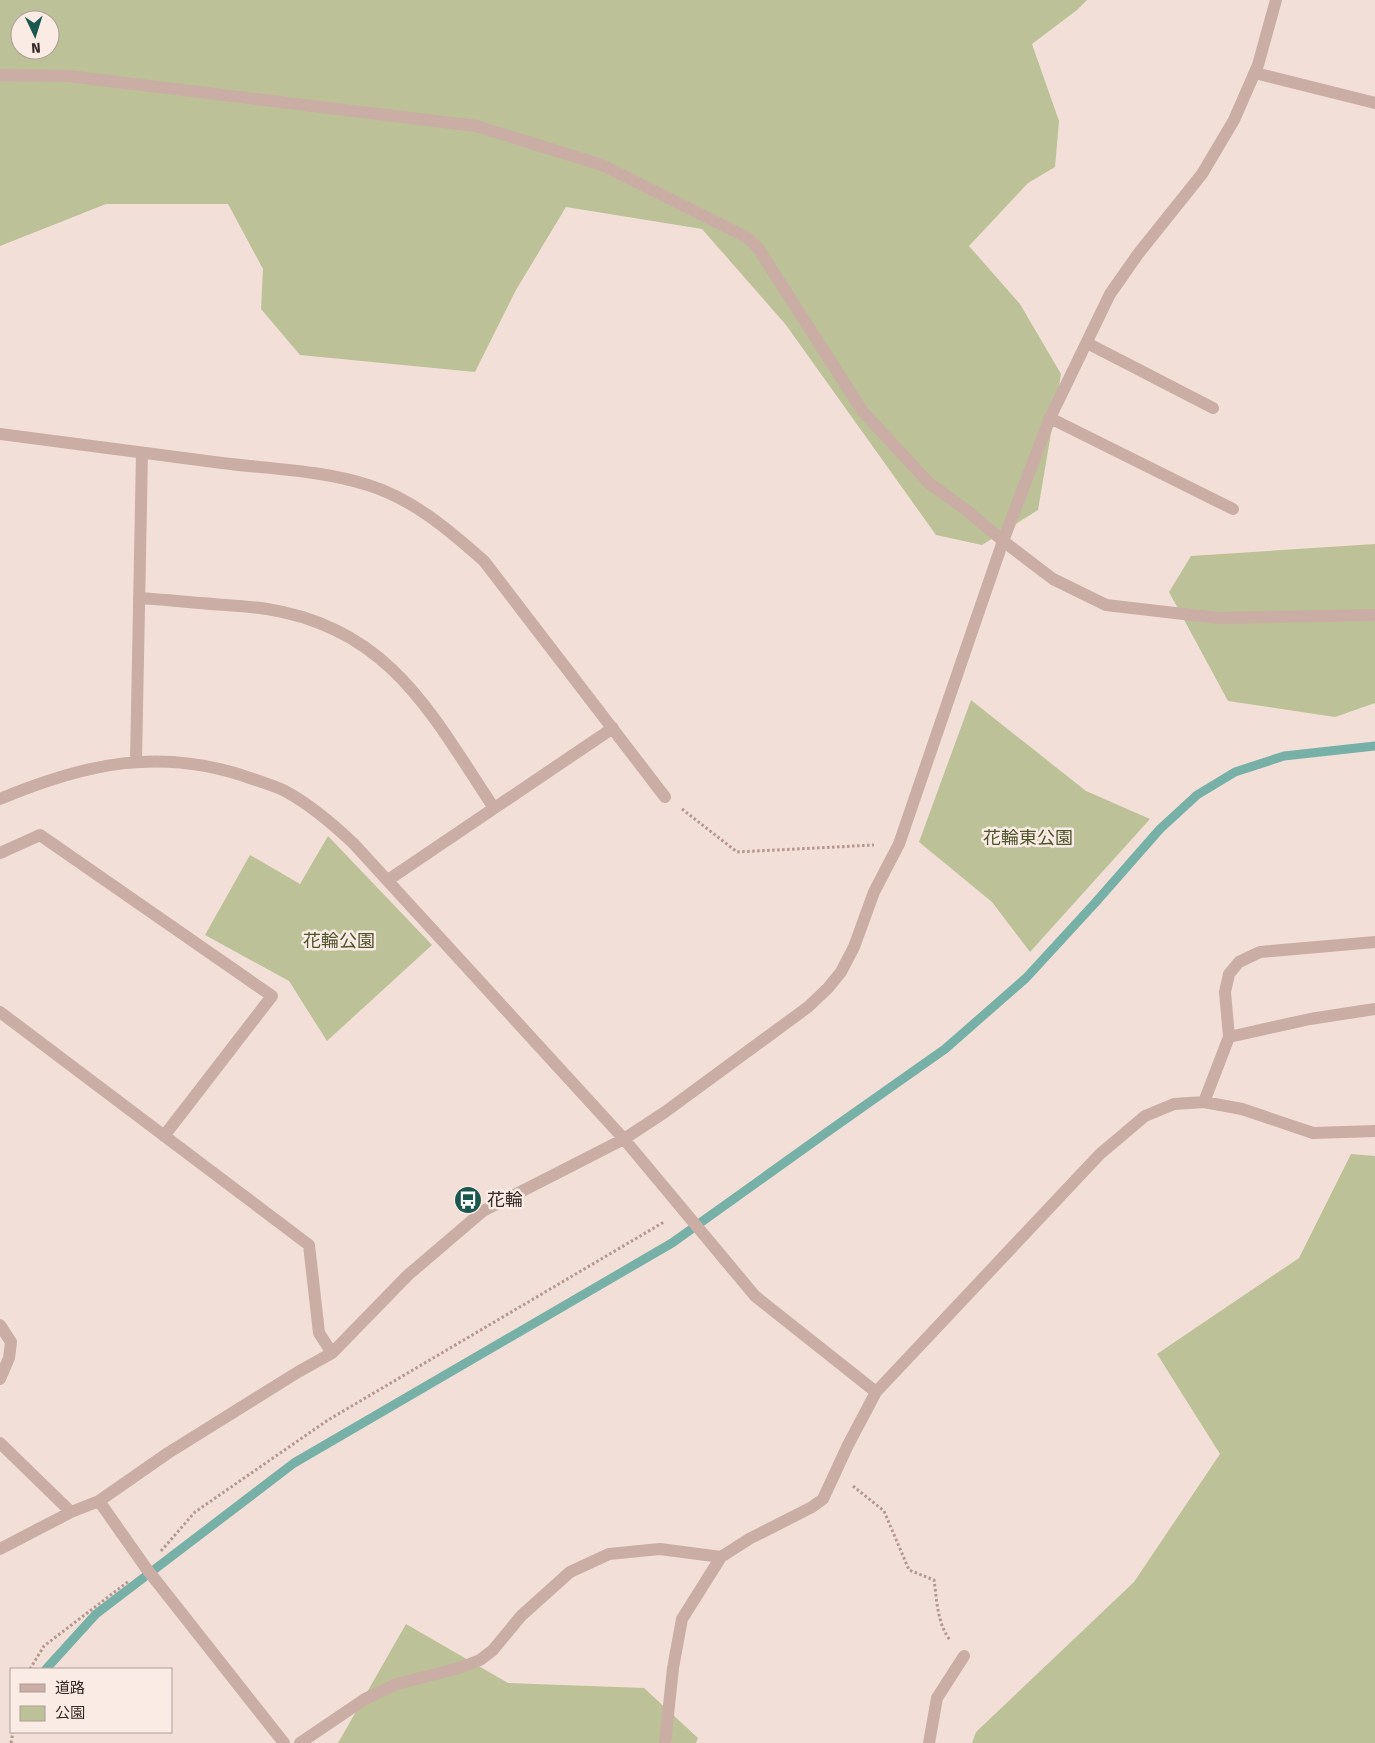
<svg xmlns="http://www.w3.org/2000/svg" width="1375" height="1743" font-family="'Fira Sans','Noto Sans JP',sans-serif">
<style>
.green{fill:#bcc198;fill-rule:evenodd}
.lines{fill:none;stroke-linecap:round;stroke-linejoin:round}
.stream{stroke:#76b0a6;stroke-width:9}
.path{stroke:#b6968e;stroke-width:3;stroke-dasharray:2.5 2.5;stroke-linecap:butt}
.minor{stroke:#caada4;stroke-width:12}
.labels{text-anchor:middle;stroke-width:5;stroke-linejoin:round;paint-order:stroke}
.park-label{font-size:18px;fill:#4d5429;stroke:#faebe4}
.poi-label{font-size:18px;fill:#352726;stroke:#faebe4;text-anchor:start}
</style>
<rect width="100%" height="100%" fill="#f2e0d8"/>
<path class="green" d="M0 0H1087L1077 10 1032 44 1059 121 1055 167 1028 183 969 246 1020 304 1061 374 1038 510 982 545 936 535 786 325 702 229 566 207 516 290 475 372 300 355 261 309 263 269 228 204H106L0 246ZM20 20H50V50H20Z
M1375 544V703L1335 717 1228 701 1169 592 1191 556Z
M971 700 1086 791 1150 819 1030 952 992 902 919 842Z
M328 836 432 945 327 1041 289 981 205 935 250 855 300 884Z
M1351 1154 1375 1156V1743H972L976 1732 1134 1582 1220 1454 1157 1354 1299 1258Z
M406 1624 508 1683 644 1688 698 1738 696 1743H338Z"/>
<g class="lines">
<path class="stream" d="M46 1669 96 1614 294 1463 672 1243 823 1135 945 1049 1026 978 1095 903 1160 829 1197 795 1235 772 1284 756 1375 746"/>
<path class="path" d="M682 809 737 852 874 845
M853 1486 884 1511 909 1570 934 1580C937 1600 937 1623 950 1640
M161 1551 195 1512 328 1420 664 1222
M30 1669 44 1646 129 1581
M11 1743 13 1732"/>
<path class="minor" d="M1255 73 1375 103
M0 75 68 76 476 126 602 165 748 238 758 248 863 412 929 483 965 509 1003 541 1053 579 1106 605 1218 618 1375 615
M1087 343 1213 408
M1050 418 1233 509
M0 434C74 444 148 454 222 463 270 469 321 470 368 485 413 499 449 530 484 561L665 797
M139 598C168 600 197 603 226 605 240 606 254 607 267 609 390 628 432 715 494 808
M136 761 142 453
M0 799C86 763 163 746 253 779 264 783 275 786 285 791 311 805 333 824 354 844L624 1139 755 1296 876 1392
M0 853 40 835 272 996 164 1136
M388 880 613 728
M0 1012 309 1245 319 1333 332 1353
M1229 1037 1310 1019 1375 1009
M1204 1102 1229 1037 1225 992 1229 974 1239 962 1260 952 1375 942
M0 1325 11 1342 9 1358 0 1379
M0 1443 71 1512
M99 1501 146 1568 284 1743
M0 1549 71 1512 99 1501 168 1453 298 1372 332 1353 408 1275 483 1211 624 1139 665 1112 808 1007 828 988 841 972 854 947 874 892 899 844 1003 541 1050 418 1110 294 1138 254 1202 174 1234 120 1258 65 1276 0
M300 1743 365 1699 397 1684 459 1668 480 1660 493 1650 521 1616 570 1572 609 1554 660 1549 721 1557 749 1539 812 1507 823 1499 848 1445 876 1392 1100 1154 1145 1116 1174 1104 1204 1102 1242 1109 1313 1133 1375 1131
M665 1743 673 1668 682 1619 721 1557
M929 1743 937 1698 964 1656"/>
</g>
<defs>
<g id="bus-disc" transform="scale(1.4375)"><circle r="9.5" fill="#1a574e" stroke="#faebe4"/><path d="M-5-6H5V4H4V6H2V4H-2V6H-4V4H-5ZM-3.5-4V0h7V-4ZM-3.5 1.2v1.5H-2V1.2ZM2 1.2v1.5H3.5V1.2Z" fill="#fff"/></g>
</defs>
<g fill-rule="evenodd">
<use href="#bus-disc" x="468" y="1200"/>
</g>
<g class="labels">
<g class="park-label">
<text x="1028" y="844">花輪東公園</text>
<text x="339" y="947">花輪公園</text>
</g>
<g class="poi-label">
<text x="487" y="1206">花輪</text>
</g>
</g>
<rect x="10" y="1668" width="162" height="65" fill="#faebe4" stroke="#ab9d98"/>
<rect x="20" y="1684" width="25" height="8" fill="#caada4" stroke="#ab9d98"/>
<text x="55" y="1693" font-size="15" fill="#352726">道路</text>
<rect x="20" y="1706" width="25" height="15" fill="#bcc198" stroke="#ab9d98"/>
<text x="55" y="1718" font-size="15" fill="#352726">公園</text>
<g transform="translate(35 35) rotate(176)"><circle r="24" fill="#faebe4" stroke="#ab9d98"/>
<path d="M0-4L9 19L0 12L-9 19Z" fill="#1a574e"/>
<text y="-8" font-size="14" font-weight="bold" text-anchor="middle" fill="#352726">N</text>
</g>
</svg>
